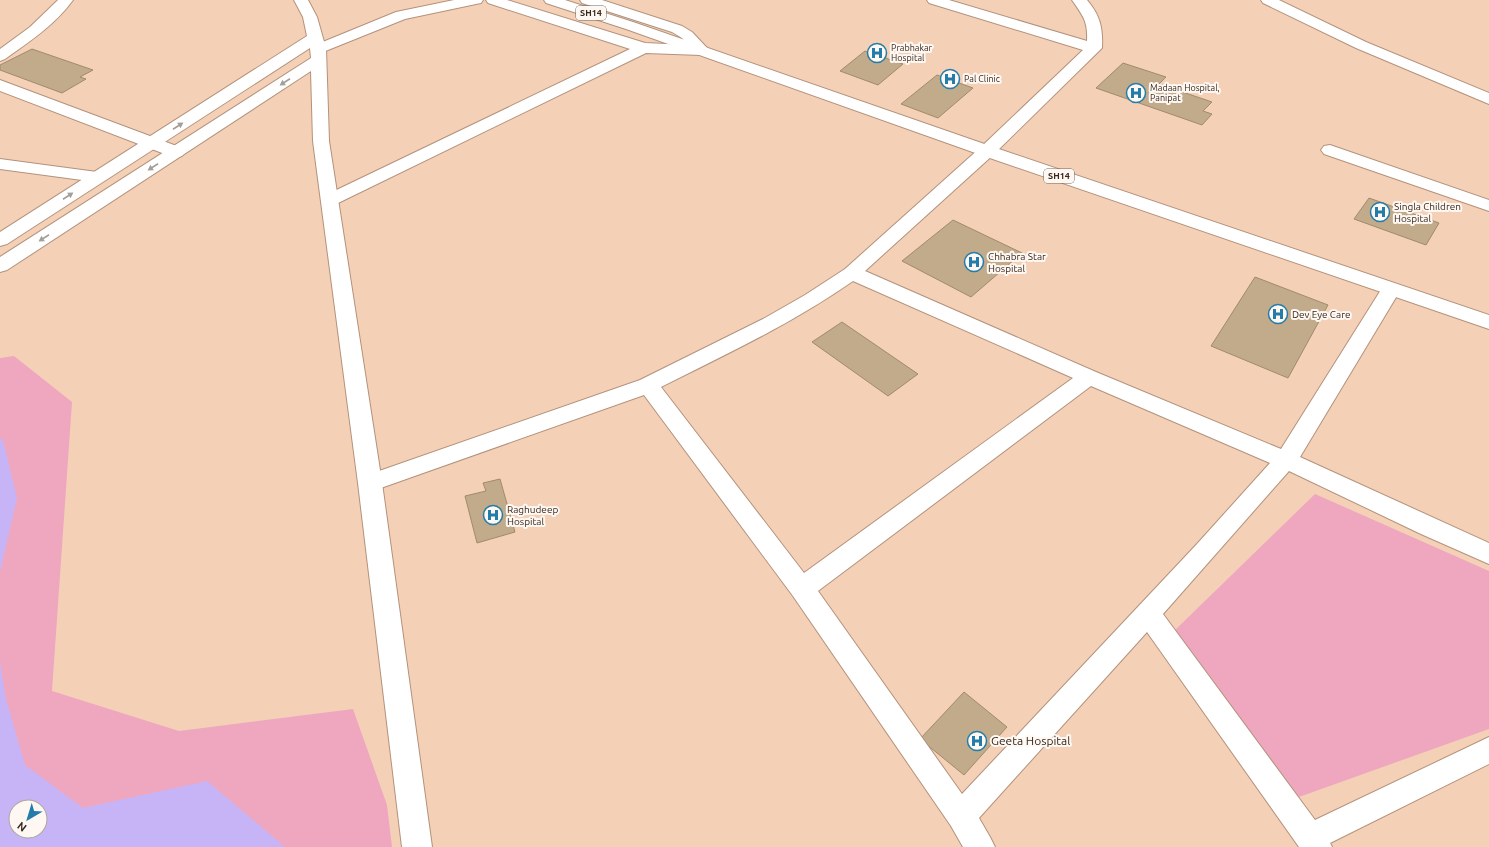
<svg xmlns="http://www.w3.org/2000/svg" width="1489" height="847" font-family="Ubuntu,sans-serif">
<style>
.green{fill:#eea7bf;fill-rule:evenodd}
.water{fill:#c7b4f7;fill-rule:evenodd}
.building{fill:#c2ab8a;stroke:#a08b6b}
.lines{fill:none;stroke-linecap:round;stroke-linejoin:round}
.street-casing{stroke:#b3927b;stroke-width:2}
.secondary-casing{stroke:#b3927b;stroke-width:2}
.primary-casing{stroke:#b3927b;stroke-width:2}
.street{fill:#fff;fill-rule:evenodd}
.secondary{fill:#fff;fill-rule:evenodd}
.primary{fill:#fff;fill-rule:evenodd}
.oneway{fill:#a49e9a}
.labels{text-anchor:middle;stroke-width:4;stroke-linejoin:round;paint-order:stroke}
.shield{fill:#fff8f2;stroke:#72665e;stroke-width:1}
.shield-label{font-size:9px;font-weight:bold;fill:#35281e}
.far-poi-label{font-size:9px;fill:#35281e;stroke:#fff8f2;text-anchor:start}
.poi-label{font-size:10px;fill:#35281e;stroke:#fff8f2;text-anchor:start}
.near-poi-label{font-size:12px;fill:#35281e;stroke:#fff8f2;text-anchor:start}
</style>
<rect width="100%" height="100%" fill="#f4d0b7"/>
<path class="green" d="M14 356 72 402 52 691 179 731 353 709 387 805 392 847H0V358ZM16 807H40V831H16Z
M1315 494 1489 571V729L1299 797 1171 634Z"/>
<path class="water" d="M0 439 3 440 17 498 0 572Z
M0 662 6 699 25 765 83 808 207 781 285 847H0ZM16 807H40V831H16Z"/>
<path class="building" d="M32 49 93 70 80 77 86 79 62 93 0 70V65Z
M865 51 903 64 878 85 840 71Z
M1123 63 1166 77 1159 84 1212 102 1203 111 1212 114 1202 125 1096 88Z
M937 75 973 88 938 118 901 104Z
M1369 198 1439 223 1426 245 1354 219Z
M953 220 1022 253 971 297 902 261Z
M1255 277 1328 305 1288 378 1211 346Z
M842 322 918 374 888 396 812 342Z
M500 479 515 532 477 543 465 496 486 491 483 483Z
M964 692 1007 727 964 775 920 739Z"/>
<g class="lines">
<g class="street-casing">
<path id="street" d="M58 0H73C56 24 29 42 5 59L0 61V49L30 27Z
M454 0H483L481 3 476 4 405 19 323 52 318 54 313 52 310 49 313 46 396 12Z
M486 0H507L645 43 688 45 682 38 672 32 582 3 580 0H602L682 26 692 32 709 50 706 53 701 55 646 53 336 204 330 205 324 204 321 200 324 196 630 49 488 3Z
M927 0H949L1087 41C1088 21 1083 16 1072 0H1087C1100 15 1103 28 1102 48L993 155 865 271 1096 372 1281 449 1384 285 1391 283 1398 285 1401 289 1300 457 1489 543V564L1421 534 1289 471 1163 614 1315 820 1489 737V764L1330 843 1332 847H1299L1147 632 979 818 990 837 995 847H963L951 826 793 596 644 395 378 489 370 492 362 489 358 483 362 477 640 380 763 319 805 295 845 269 981 147 1083 50 929 3ZM853 281 1073 378 804 573 661 387C727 354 793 323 853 281ZM1091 386 1270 463 1197 544 962 794 818 591Z
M1261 0H1279L1366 42 1489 93V104L1356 48 1263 3Z
M0 80 182 148 185 152 182 156 176 157 170 156 0 91Z
M1330 145 1489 200V211L1324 154 1321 150 1324 146Z
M0 159 97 172 103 173 106 177 103 181 97 182 0 169Z"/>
</g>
<g class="secondary-casing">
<path id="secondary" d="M294 0H308L317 17 326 49 329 141 382 483 432 847H402L358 483 313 141 311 71 7 270 0 272V257L311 58 310 48 7 244 0 246V232L307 36 303 17Z"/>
</g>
<g class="primary-casing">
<path id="primary" d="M544 0H565L636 23 993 147 1489 315V329L981 155 626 29 546 3Z"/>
</g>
<use href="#street" class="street"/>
<use href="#secondary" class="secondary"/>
<use href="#primary" class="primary"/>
</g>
<defs><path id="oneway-solid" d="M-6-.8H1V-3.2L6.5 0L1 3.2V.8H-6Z"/></defs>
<g class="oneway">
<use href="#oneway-solid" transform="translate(285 82) rotate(147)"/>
<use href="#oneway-solid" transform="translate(178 126) rotate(-33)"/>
<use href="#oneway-solid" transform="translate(153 167) rotate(147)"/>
<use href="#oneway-solid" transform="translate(68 196) rotate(-33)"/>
<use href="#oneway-solid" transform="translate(44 238) rotate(147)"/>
</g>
<defs>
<g id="hospital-ring" transform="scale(1)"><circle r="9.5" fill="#fff8f2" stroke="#247cab" stroke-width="1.5"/><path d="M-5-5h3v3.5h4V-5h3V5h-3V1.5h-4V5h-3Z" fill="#247cab"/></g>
</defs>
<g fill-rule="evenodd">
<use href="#hospital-ring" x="877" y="53"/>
<use href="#hospital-ring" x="950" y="79"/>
<use href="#hospital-ring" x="1136" y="93"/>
<use href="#hospital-ring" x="1380" y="212"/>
<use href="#hospital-ring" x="974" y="262"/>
<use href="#hospital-ring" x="1278" y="314"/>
<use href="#hospital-ring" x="493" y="515"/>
<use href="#hospital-ring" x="977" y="741"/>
</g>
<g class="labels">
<g class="shield">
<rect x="576" y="6" width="30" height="14" rx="3"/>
<rect x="1044" y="169" width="30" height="14" rx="3"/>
</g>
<g class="shield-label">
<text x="591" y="16">SH14</text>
<text x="1059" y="179">SH14</text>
</g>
<g class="far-poi-label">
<text x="891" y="51">Prabhakar<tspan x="891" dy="10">Hospital</tspan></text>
<text x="964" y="82">Pal Clinic</text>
<text x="1150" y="91">Madaan Hospital,<tspan x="1150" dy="10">Panipat</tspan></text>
</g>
<g class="poi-label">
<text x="1394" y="210">Singla Children<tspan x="1394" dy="12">Hospital</tspan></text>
<text x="988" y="260">Chhabra Star<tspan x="988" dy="12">Hospital</tspan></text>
<text x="1292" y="318">Dev Eye Care</text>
<text x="507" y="513">Raghudeep<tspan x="507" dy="12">Hospital</tspan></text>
</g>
<g class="near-poi-label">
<text x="991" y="745">Geeta Hospital</text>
</g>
</g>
<g transform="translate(28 819) rotate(218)"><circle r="19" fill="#fff8f2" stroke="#aea59d"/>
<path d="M0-3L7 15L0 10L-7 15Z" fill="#247cab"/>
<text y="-6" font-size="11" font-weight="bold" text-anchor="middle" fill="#35281e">N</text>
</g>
</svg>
